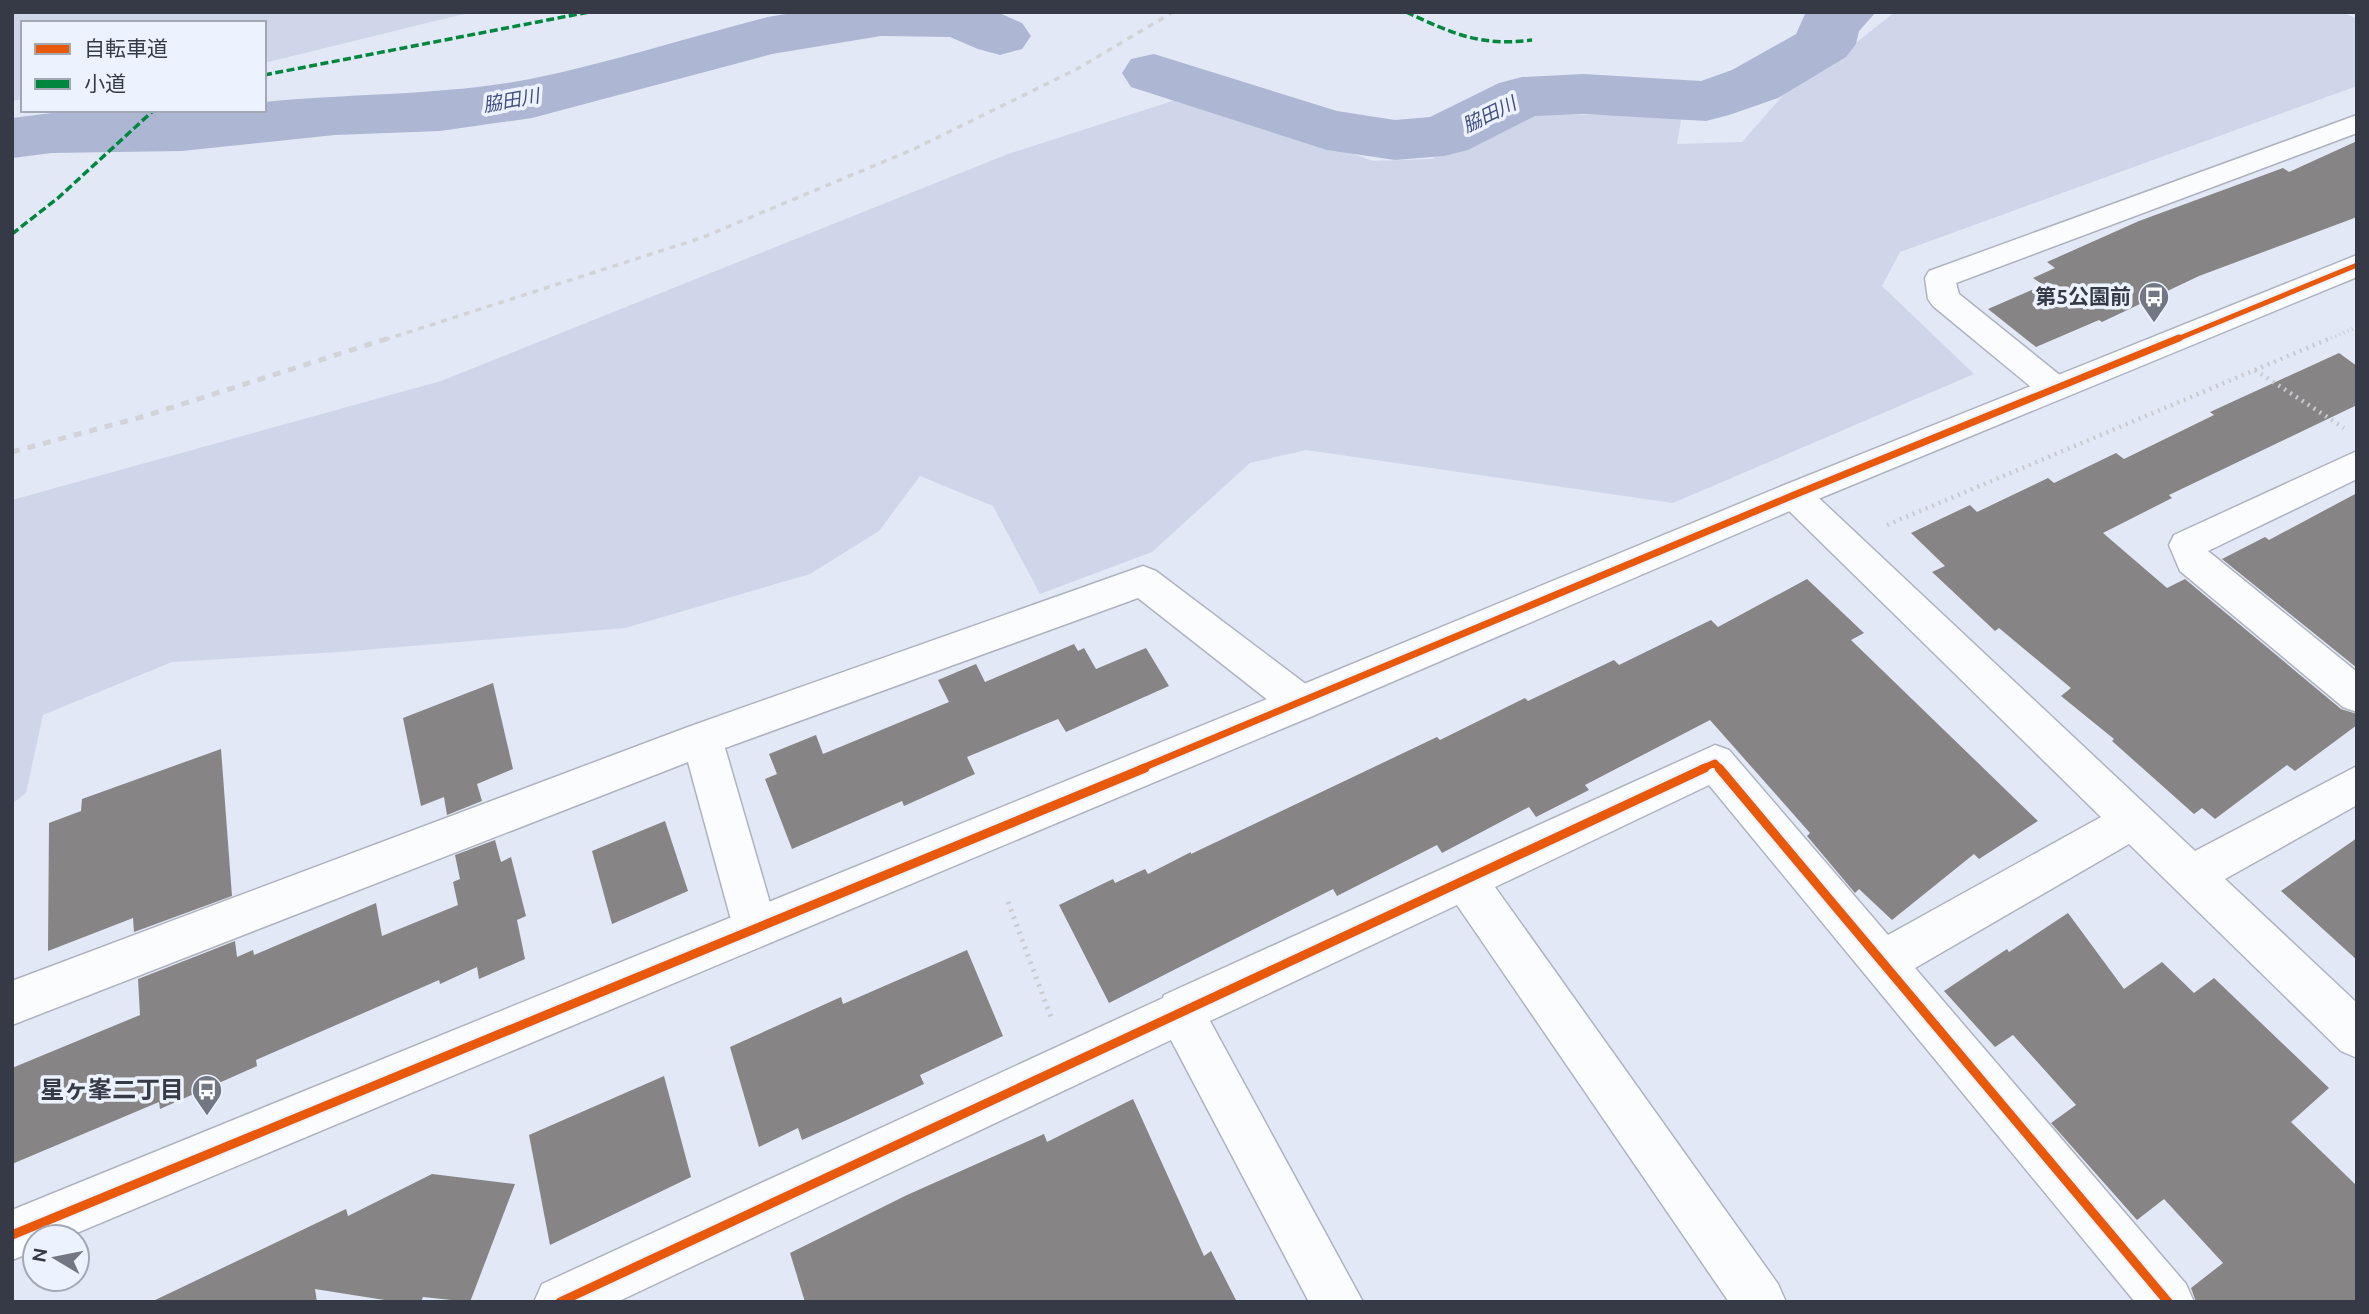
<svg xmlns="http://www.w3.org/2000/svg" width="2369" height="1314" font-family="Ubuntu,'Noto Sans JP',sans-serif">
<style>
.green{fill:#cfd6ea}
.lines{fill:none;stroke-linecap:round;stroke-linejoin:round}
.river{fill:#adb7d3;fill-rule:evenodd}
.building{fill:#868485}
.minor-casing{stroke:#afb3bf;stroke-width:3}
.tertiary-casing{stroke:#afb3bf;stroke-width:3}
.path-far2{stroke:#cacad0;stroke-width:3.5;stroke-dasharray:1 3.5;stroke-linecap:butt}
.path-far1{stroke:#cacad0;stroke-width:4.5;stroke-dasharray:2 5;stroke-linecap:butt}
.path{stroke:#cacad0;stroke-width:5;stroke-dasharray:2 6;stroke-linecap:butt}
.minor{fill:#fbfcfe;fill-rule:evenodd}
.tertiary{fill:#fbfcfe;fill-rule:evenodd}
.rail-far1{stroke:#d1d3d7;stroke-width:3.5;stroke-dasharray:6 6;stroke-linecap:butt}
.rail{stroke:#d1d3d7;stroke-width:5;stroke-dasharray:8 8;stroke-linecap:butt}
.quiet{stroke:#00873e;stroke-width:3.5;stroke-dasharray:8 3.5;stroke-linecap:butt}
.cycleway-far2-casing{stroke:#edf2ff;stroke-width:9}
.cycleway-far1-casing{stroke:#edf2ff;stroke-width:11}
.cycleway-casing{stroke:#edf2ff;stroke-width:13}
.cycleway-far2{stroke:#e8590c;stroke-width:5}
.cycleway-far1{stroke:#e8590c;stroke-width:7}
.cycleway{stroke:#e8590c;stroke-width:9}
.labels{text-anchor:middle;stroke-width:7;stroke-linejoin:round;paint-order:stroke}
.far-water-label{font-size:19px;font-style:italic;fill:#414f80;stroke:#edf2ff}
.poi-label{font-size:21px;font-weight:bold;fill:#363a47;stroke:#edf2ff;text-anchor:end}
.near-poi-label{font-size:24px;font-weight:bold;fill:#363a47;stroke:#edf2ff;text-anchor:end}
</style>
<rect width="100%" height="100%" fill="#e3e8f6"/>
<path class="green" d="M12 12H472L264 63V23H23V99L12 101Z
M1895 12H2342L2357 19V86L1900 252 1882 286 1974 374 1673 503 1306 450 1250 463 1152 552 1040 594 993 506 920 476 879 531 810 574 625 628 339 652 172 662 43 715 26 793 12 804V500L441 381 1008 154 1191 95 1373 161 1432 159 1512 115H1682L1677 144 1742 142 1800 76 1833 61Z"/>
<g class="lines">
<path class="river" d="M798 12H997L1022 23 1031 36 1022 49 1000 55 978 49 950 37 881 36 772 54 532 118 440 131 335 135 182 151 52 153 12 158V118L52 113 264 110V102C353 93 443 96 530 79 610 63 689 37 768 17Z
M1806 12H1876L1859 31 1856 44 1846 57 1778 98 1729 115 1706 121 1584 114 1535 116 1468 150 1444 156 1395 160 1327 150 1131 87 1122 73 1131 59 1154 54 1337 111 1395 120 1430 117 1499 83 1522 77 1584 74 1701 81 1732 70 1796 34Z"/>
</g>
<path class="building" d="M2357 141V217L2199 276 2102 322 2099 320 2036 347 1988 309 2043 285 2033 278 2055 268 2047 262 2139 221 2283 168 2289 172Z
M2339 353 2357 366V405L2169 495 2172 498 2103 533 2167 588 2185 579 2341 709 2357 714V725L2295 771 2287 765 2215 819 2202 808 2194 814 2112 741 2114 739 2061 696 2071 688 1999 628 1995 631 1932 572 1945 566 1911 533 1970 505 1977 512 2048 478 2054 483 2116 453 2124 459 2214 415 2210 412Z
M2357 493V668L2222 559 2265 537 2269 540Z
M1807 579 1864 633 1851 640 2038 821 1979 859 1974 854 1892 920 1859 889 1855 893 1807 836 1810 833 1710 720 1585 785 1589 790 1536 817 1529 807 1442 853 1437 845 1337 896 1333 889 1109 1003 1059 905 1113 879 1115 883 1145 869 1148 874 1191 852V854L1437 737 1440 740 1525 698 1528 701 1614 660 1619 665 1711 620 1718 627Z
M1074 644 1078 651 1084 648 1096 669 1146 648 1169 686 1066 732 1058 719 967 757 975 774 904 806 902 801 792 849 765 779 777 774 769 754 816 735 823 754 949 702 938 680 976 664 985 682Z
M493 683 513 769 477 784 482 801 447 815 444 797 421 806 403 718Z
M221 749 232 896 134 932 133 918 48 951 49 823 81 811 82 799Z
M665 821 688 891 612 924 592 851Z
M2357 838V960L2281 891Z
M495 840 501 862 511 857 526 916 517 920 525 959 479 979 477 967 440 984 439 980 256 1060 257 1066 160 1109 159 1102 12 1164V1068L140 1015 138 979 235 941 237 957 253 950 254 955 376 903 382 936 458 905 453 882 460 879 455 855Z
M2068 913 2124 989 2162 962 2194 993 2214 978 2329 1088 2291 1122 2357 1186V1302H2196L2191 1288 2223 1263 2164 1199 2137 1220 2051 1123 2076 1105 2013 1035 1995 1047 1944 991 2007 949 2009 952Z
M967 950 1003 1036 920 1075 924 1084 849 1119 802 1140 798 1128 759 1147 730 1047 841 997 843 1004Z
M664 1076 691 1177 550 1245 529 1135Z
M1133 1099 1204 1256 1211 1251 1237 1302H805L790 1253 907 1195 1044 1134 1047 1142Z
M432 1174 515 1184 470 1302 423 1297 421 1302H397L315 1289 317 1302H151L346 1209 348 1216Z"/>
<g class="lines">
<g class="minor-casing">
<path id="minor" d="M2357 115V133L1956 283 1959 294 2066 380 2071 388 2066 396 2054 400 2042 396 1933 306 1928 299 1925 278 1929 271Z
M2357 451V479L2208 551 2357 672V712L2343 707 2180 571 2169 545 2174 535Z
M1794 482 1806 486 2195 851 2357 766V805L2225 879 2357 1003V1058L2341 1051 2129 844 1915 968 2186 1284 2194 1302H2135L1709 785 1495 887 1778 1284 1786 1302H1729L1457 905 1210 1021 1363 1302H1309L1171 1040 617 1302H534L542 1284 1163 998 1164 995 1715 745 1729 750 1888 935 2101 817 1782 504 1776 495 1782 486Z
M1143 566 1156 571 1315 691 1321 703 1315 715 1301 720 1287 715 1138 598 725 748 777 927 771 942 755 948 739 942 733 927 688 762 12 1025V981L688 727Z"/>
</g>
<g class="tertiary-casing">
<path id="tertiary" d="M2357 255V277L1806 504 1315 715 67 1237H35V1251L12 1260V1210L1287 691 1782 486Z"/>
</g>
<path class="path-far2" d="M2327 340 2357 327"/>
<path class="path-far1" d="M2255 370 2344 428
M1887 525 2331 338"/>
<path class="path" d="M1008 902 1052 1020"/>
<use href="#minor" class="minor"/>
<use href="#tertiary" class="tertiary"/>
<path class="rail-far1" d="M384 340 701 238 914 149 1077 69 1173 12"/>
<path class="rail" d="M12 452 145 416 389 338"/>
<path class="quiet" d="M1406 12C1451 33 1481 47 1532 40
M264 75 589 12
M12 234 58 198 154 110"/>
<g class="cycleway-far2-casing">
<path id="cycleway-far2" d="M2175 340 2357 265"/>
</g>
<g class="cycleway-far1-casing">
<path id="cycleway-far1" d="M1140 769 1794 495 2179 338
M1701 769 1715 763 1720 769"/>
</g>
<g class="cycleway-casing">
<path id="cycleway" d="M1719 768 2168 1302
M12 1235 1145 768
M560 1302 1705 768"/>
</g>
<use href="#cycleway-far2" class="cycleway-far2"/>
<use href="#cycleway-far1" class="cycleway-far1"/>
<use href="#cycleway" class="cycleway"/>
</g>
<defs>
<g id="bus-pin" transform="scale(1.575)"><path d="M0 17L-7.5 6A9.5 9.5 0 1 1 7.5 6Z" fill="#737784" stroke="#edf2ff"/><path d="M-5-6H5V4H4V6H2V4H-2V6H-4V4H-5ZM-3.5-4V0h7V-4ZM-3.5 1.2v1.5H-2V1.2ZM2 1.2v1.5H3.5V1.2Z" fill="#fff"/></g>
</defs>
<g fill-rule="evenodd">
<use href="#bus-pin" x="2154" y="297"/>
<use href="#bus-pin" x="207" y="1090"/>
</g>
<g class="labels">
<g class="far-water-label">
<text transform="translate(511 100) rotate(-10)" y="7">脇田川</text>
<text transform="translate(1489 114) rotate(-26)" y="7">脇田川</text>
</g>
<g class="poi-label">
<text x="2131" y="304">第5公園前</text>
</g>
<g class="near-poi-label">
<text x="184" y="1098">星ヶ峯二丁目</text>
</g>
</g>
<rect width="2369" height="1314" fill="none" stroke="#363a47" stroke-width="28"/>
<rect x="21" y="21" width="245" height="91" fill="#edf2ff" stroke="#a4a8b5" stroke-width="2"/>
<rect x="35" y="44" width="35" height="10" fill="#e8590c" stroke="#a4a8b5" stroke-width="2"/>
<text x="84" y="56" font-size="21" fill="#363a47">自転車道</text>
<rect x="35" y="79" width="35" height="10" fill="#00873e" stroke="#a4a8b5" stroke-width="2"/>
<text x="84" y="91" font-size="21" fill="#363a47">小道</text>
<g transform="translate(56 1258) rotate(280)"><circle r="33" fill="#edf2ff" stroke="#a4a8b5" stroke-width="2"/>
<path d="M0-5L12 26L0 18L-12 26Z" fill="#737784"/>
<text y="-10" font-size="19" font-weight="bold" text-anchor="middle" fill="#363a47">N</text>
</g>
</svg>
